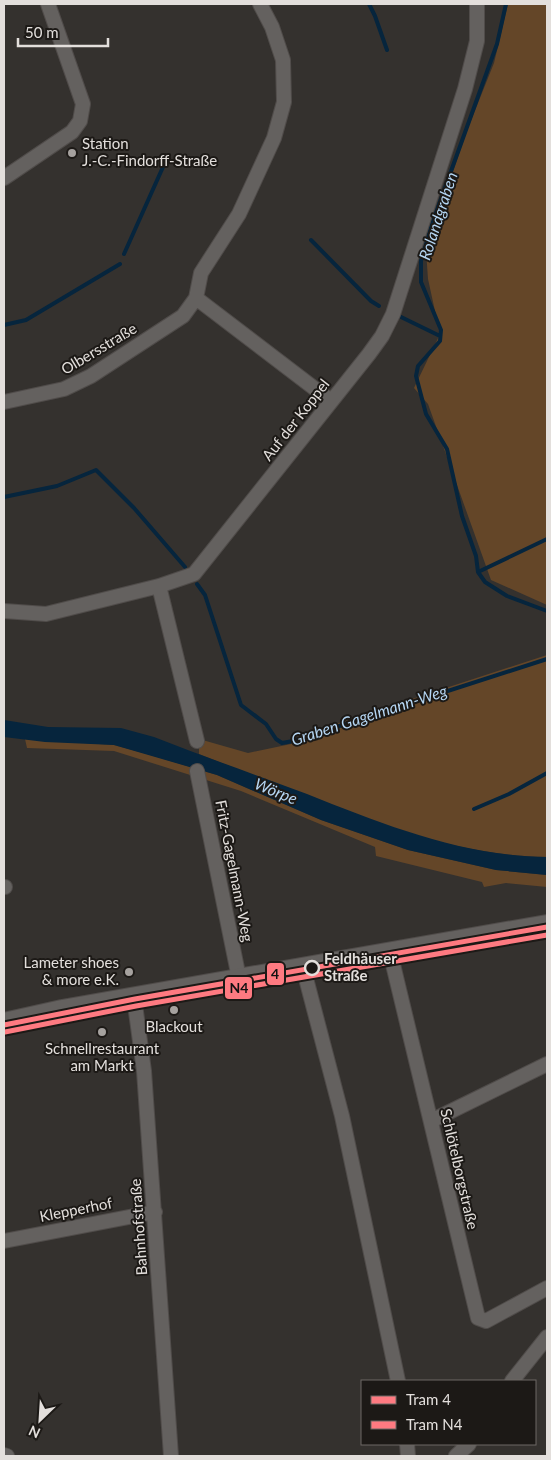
<svg xmlns="http://www.w3.org/2000/svg" width="551" height="1460" font-family="Lato,sans-serif">
<style>
.green{fill:#644628}
.water{fill:#06253d}
.lines{fill:none;stroke-linecap:round;stroke-linejoin:round}
.stream{stroke:#06253d;stroke-width:4}
.minor-casing{stroke:#504c4a;stroke-width:16}
.tertiary-casing{stroke:#504c4a;stroke-width:20}
.minor{stroke:#64615f;stroke-width:14}
.tertiary{stroke:#64615f;stroke-width:18}
.tram-1-casing{stroke:#1c1916;stroke-width:9}
.tram-2-casing{stroke:#1c1916;stroke-width:9}
.tram-1{stroke:#fe7a81;stroke-width:5}
.tram-2{stroke:#fe7a81;stroke-width:5}
.poi-dot{fill:#a6a29f;stroke:#1c1916;stroke-width:2}
.stop-dot{fill:#1c1916;stroke:#e3dfdc;stroke-width:2.5}
.labels{text-anchor:middle;stroke-width:4;stroke-linejoin:round;paint-order:stroke}
.poi-label{font-size:15px;fill:#e3dfdc;stroke:#1c1916}
.street-label{font-size:15px;fill:#e3dfdc;stroke:#1c1916}
.stop-label{font-size:15px;font-weight:bold;fill:#e3dfdc;stroke:#1c1916;text-anchor:start}
.water-label{font-size:16px;font-style:italic;fill:#b5d6f3;stroke:#1c1916}
.line-badge{stroke:#1c1916;stroke-width:2}
.pale-badge-label{font-size:14px;text-anchor:middle;font-weight:bold;fill:#111}
</style>
<rect width="100%" height="100%" fill="#34312e"/>
<path class="green" d="M508 4H547V605L491 580 428 404 414 388 440 334 428 279 426 250 468 128 494 63Z
M547 655V857C430 856 307 796 199 754V739L248 753 291 744 299 736Z
M25 739 114 745 147 754 217 775 321 820 408 850 496 870 547 875V887L506 883 484 887 482 882 376 856 375 847 241 791 114 751 27 748Z"/>
<path class="water" d="M4 720 48 727 121 728 154 737C205 757 256 775 307 794 385 825 462 856 547 857V875L496 870 408 850 321 820 217 775 114 745 45 742 4 737Z"/>
<g class="lines">
<path class="stream" d="M369 4 375 16 387 50
M506 4 497 44 433 221 421 261V282L441 330 440 341 418 366 416 376 426 414 447 449 462 516 476 556 478 572 485 582 507 596 547 611
M311 240 371 301 379 306
M124 254 163 167
M401 317 440 336
M4 325 26 320 120 264
M4 497 57 486 96 470 134 508 185 567
M478 572 547 539
M197 584 205 595 241 705 266 724 276 739 282 743 293 741 547 659
M474 809 509 794 547 773"/>
<g class="minor-casing">
<path id="minor" d="M260 4 272 27 283 60 284 102 274 138 239 214 201 273 196 298 331 401
M4 178 72 132 80 121 83 104 48 4
M4 402 64 389 91 376 183 316 196 298
M159 586 197 741
M4 611 46 614 159 586 194 574 369 354 382 336 393 314 465 89 477 41V4
M197 771 239 978
M4 887H5
M390 952 478 1318 486 1321 547 1288
M303 967 342 1116 398 1381
M134 997 144 1071 171 1456
M431 1121 547 1064
M4 1241 155 1212
M512 1381 547 1337
M407 1444 408 1456
M4 1455 7 1456
M456 1456 469 1444"/>
</g>
<g class="tertiary-casing">
<path id="tertiary" d="M4 1022 62 1009 547 924"/>
</g>
<use href="#minor" class="minor"/>
<use href="#tertiary" class="tertiary"/>
<g class="tram-1-casing">
<path id="tram-1" d="M4 1025 135 999 547 927"/>
</g>
<g class="tram-2-casing">
<path id="tram-2" d="M5 1032 136 1006 547 935"/>
</g>
<use href="#tram-1" class="tram-1"/>
<use href="#tram-2" class="tram-2"/>
</g>
<g class="poi-dot">
<circle cx="72" cy="153" r="5"/>
<circle cx="129" cy="972" r="5"/>
<circle cx="174" cy="1010" r="5"/>
<circle cx="102" cy="1032" r="5"/>
</g>
<circle class="stop-dot" cx="312" cy="968" r="7"/>
<g class="labels">
<g class="poi-label">
<text x="82" y="149" text-anchor="start">Station<tspan x="82" dy="17">J.-C.-Findorff-Straße</tspan></text>
<text x="119" y="968" text-anchor="end">Lameter shoes<tspan x="119" dy="17">&amp; more e.K.</tspan></text>
<text x="174" y="1032">Blackout</text>
<text x="102" y="1054">Schnellrestaurant<tspan x="102" dy="17">am Markt</tspan></text>
</g>
<g class="street-label">
<text transform="translate(99 349) rotate(-31)" y="5">Olbersstraße</text>
<text transform="translate(296 420) rotate(-52)" y="5">Auf der Koppel</text>
<text transform="translate(234 871) rotate(79)" y="5">Fritz-Gagelmann-Weg</text>
<text transform="translate(459 1169) rotate(77)" y="5">Schlötelborgstraße</text>
<text transform="translate(76 1210) rotate(-11)" y="5">Klepperhof</text>
<text transform="translate(139 1227) rotate(-94)" y="5">Bahnhofstraße</text>
</g>
<g class="stop-label">
<text x="324" y="964">Feldhäuser<tspan x="324" dy="17">Straße</tspan></text>
</g>
<g class="water-label">
<text transform="translate(438 216) rotate(-72)" y="6">Rolandgraben</text>
<text transform="translate(369 715) rotate(-18)" y="6">Graben Gagelmann-Weg</text>
<text transform="translate(276 791) rotate(22)" y="6">Wörpe</text>
</g>
</g>
<g class="line-badge">
<rect x="266" y="962" width="19" height="24" rx="5" fill="#fe7a81"/>
<rect x="224" y="976" width="29" height="24" rx="5" fill="#fe7a81"/>
</g>
<g class="pale-badge-label">
<text x="275" y="979">4</text>
<text x="239" y="993">N4</text>
</g>
<rect width="551" height="1460" fill="none" stroke="#e3dfdc" stroke-width="10"/>
<rect x="361" y="1380" width="175" height="65" fill="#1c1916" stroke="#6c6865"/>
<rect x="371" y="1396" width="25" height="8" fill="#fe7a81" stroke="#6c6865"/>
<text x="406" y="1405" font-size="15" fill="#e3dfdc">Tram 4</text>
<rect x="371" y="1421" width="25" height="8" fill="#fe7a81" stroke="#6c6865"/>
<text x="406" y="1430" font-size="15" fill="#e3dfdc">Tram N4</text>
<g transform="translate(40 1420) rotate(205)" stroke="#1c1916" stroke-width="4" paint-order="stroke">
<path d="M0-4L9 19L0 12L-9 19Z" fill="#e3dfdc"/>
<text y="-8" font-size="14" font-weight="bold" text-anchor="middle" fill="#e3dfdc">N</text>
</g>
<path d="M18 38v8h90v-8" fill="none" stroke="#e3dfdc" stroke-width="2.5"/>
<text x="25" y="38" font-size="15" fill="#e3dfdc" stroke="#1c1916" stroke-width="4" paint-order="stroke">50 m</text>
</svg>
